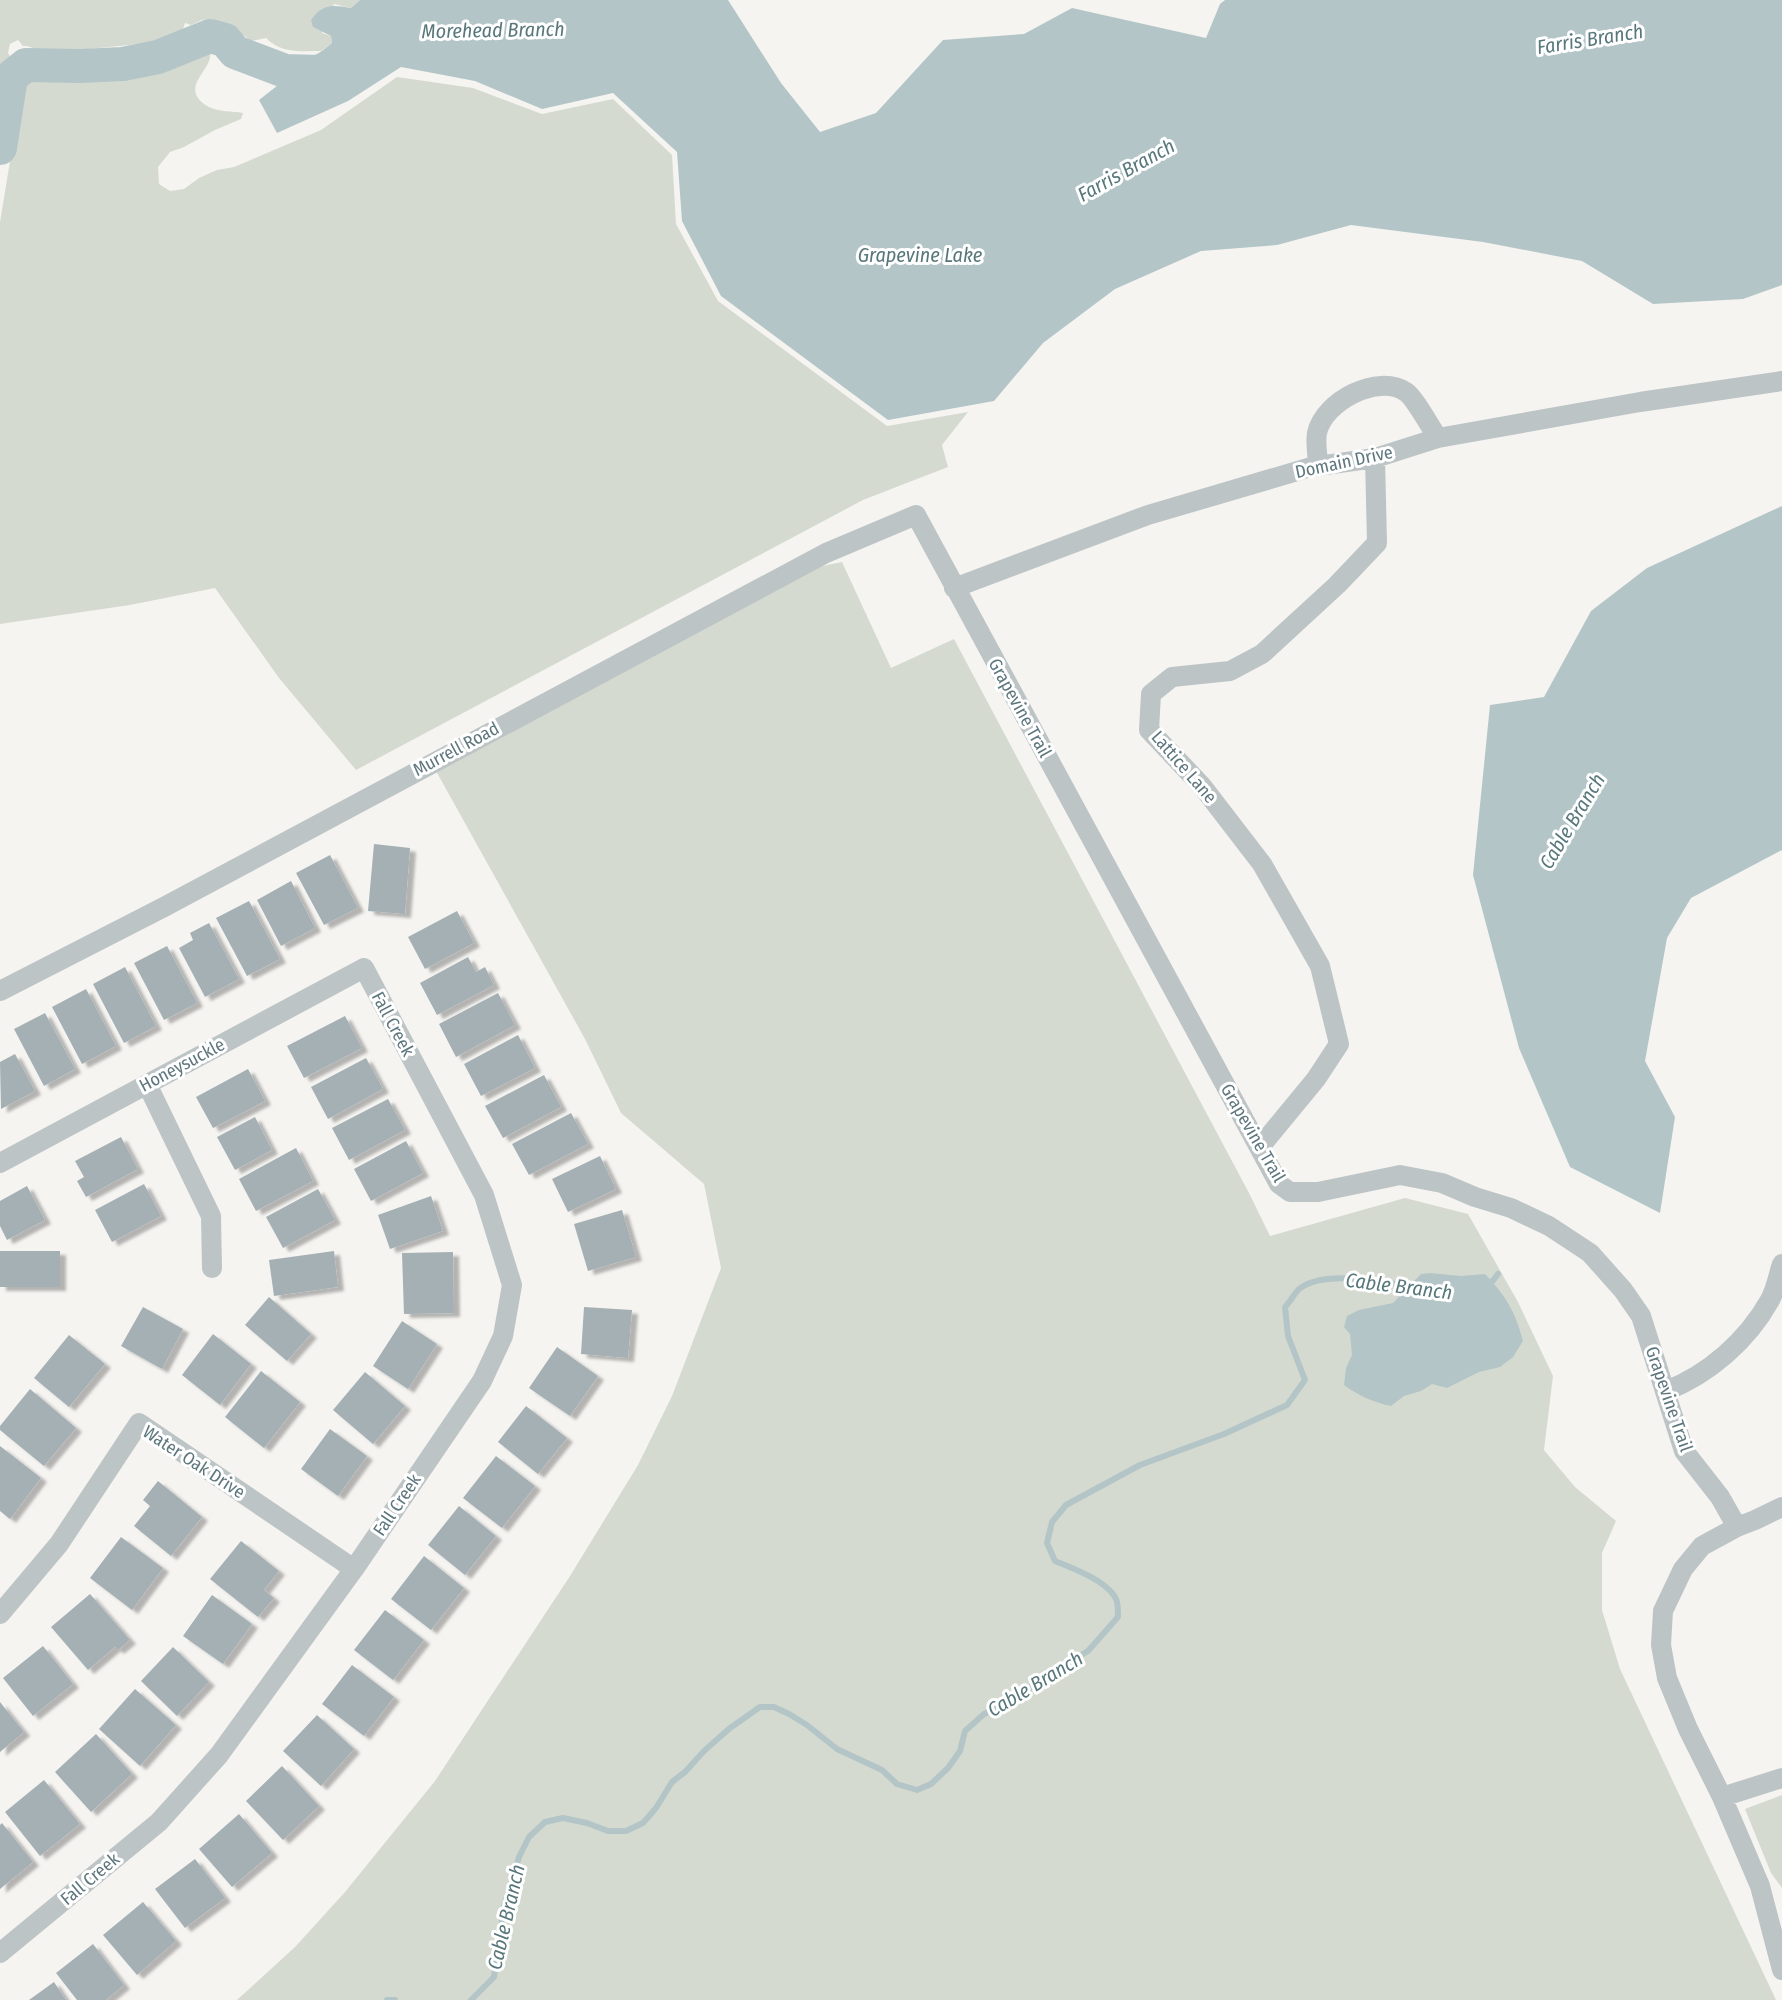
<svg xmlns="http://www.w3.org/2000/svg" width="1782" height="2000" font-family="'Fira Sans Condensed',sans-serif">
<style>
.green{fill:#d5dad0}
.water{fill:#b3c5c7}
.lines{fill:none;stroke-linecap:round;stroke-linejoin:round}
.stream{stroke:#b3c5c7;stroke-width:6}
.river{stroke:#b3c5c7;stroke-width:34}
.building{fill:#a4b0b4;filter:url(#shadow)}
.minor{stroke:#bdc4c6;stroke-width:20}
.labels{text-anchor:middle;stroke-width:6;stroke-linejoin:round;paint-order:stroke}
.street-label{font-size:18px;fill:#5e767e;stroke:#fff}
.water-label{font-size:20px;font-style:italic;fill:#58777b;stroke:#fff}
</style>
<defs>
<filter id="shadow"><feDropShadow dx="6" dy="4" stdDeviation="1.5" flood-color="#0004"/></filter>
</defs>
<rect width="100%" height="100%" fill="#f5f4f1"/>
<path class="green" d="M0 0H360L351 8 334 4 322 33 331 36 332 43 321 51C300 51 282 54 266 38L251 41C235 26 227 37 211 19L202 20 191 25 185 23 183 29 176 33 150 43 67 51 44 57C36 52 33 45 23 46L18 40 10 44 8 53 11 58 0 79Z
M209 50C218 68 174 87 209 107 218 112 233 111 243 113L241 119 215 130 184 147 170 152 158 167 159 184 170 191 184 189 199 178 217 170 234 167 321 130 397 77 473 88 542 114 613 99 672 155 676 224 718 301 887 426 968 412 942 445 948 467 863 500 356 770 279 678 215 588 130 605 0 624V222L15 131 17 103 23 85 35 79 66 82 123 78 154 71 190 59 202 51Z
M842 562 891 668 954 639 1249 1193 1270 1236 1405 1198 1468 1214 1518 1302 1553 1376 1544 1450 1575 1487 1616 1521 1602 1553V1610L1620 1669 1776 2000H237L295 1947 345 1892 435 1781 570 1576 638 1465 672 1396 721 1268 704 1184 621 1113 585 1039 431 762 818 567Z
M1782 1795V1888L1771 1873 1745 1809Z"/>
<path class="water" d="M360 0H728L781 83 820 132 876 113 943 40 1024 34 1072 8 1206 38 1220 4 1225 0H1782V285L1743 299 1653 304 1582 261 1483 242 1351 225 1277 245 1201 251 1115 289 1043 343 994 401 888 420 721 296 682 221 677 152 613 93 542 109 475 81 401 67 348 101 277 133 259 100 332 43 331 36 313 27 311 20C323 3 333 5 351 8Z
M1782 506V850L1691 898 1667 938 1645 1061 1675 1117 1660 1213 1570 1167 1519 1048 1473 875 1490 705 1544 697 1591 611 1647 568Z
M1430 1273 1461 1276 1485 1274C1506 1296 1515 1311 1523 1341L1513 1357 1500 1367 1479 1372 1447 1388 1432 1384 1421 1391 1404 1396 1391 1406C1373 1402 1359 1396 1344 1385L1346 1368 1352 1355 1350 1334 1344 1327 1347 1316 1359 1310 1393 1303 1421 1274Z"/>
<g class="lines">
<path class="stream" d="M1488 1287 1498 1274
M387 2000H395
M471 2000 494 1977 504 1906 519 1857 529 1837 545 1822 563 1818 587 1823 608 1831H626L643 1823 656 1808 672 1782 685 1772 704 1751 730 1728 760 1707H774L789 1714 807 1725 837 1749 882 1770 897 1784 917 1790 931 1784 948 1768 960 1751 965 1731 984 1714 1014 1700 1040 1680 1088 1651 1118 1617C1118 1612 1118 1607 1117 1602 1112 1583 1073 1568 1055 1561L1047 1543 1052 1522 1066 1505 1140 1465 1224 1434 1287 1405 1305 1380 1288 1336 1285 1307C1290 1302 1294 1294 1299 1289 1325 1268 1387 1283 1418 1288"/>
<path class="river" d="M0 148 11 77 26 65 80 66 123 64 158 57 210 36 225 40 235 52 285 71 319 72 341 61"/>
</g>
<path class="building" d="M374 844 410 848 405 914 368 911Z
M330 855 358 908 324 925 296 873Z
M291 881 315 928 281 946 257 900Z
M249 901 280 959 247 976 216 918Z
M457 911 474 943 425 969 408 937Z
M209 923 239 979 205 997 179 948 193 940 190 933Z
M167 946 197 1003 164 1020 134 963Z
M468 957 476 972 485 967 494 985 437 1015 420 983Z
M125 967 156 1026 124 1043 93 984Z
M86 989 116 1046 82 1064 52 1007Z
M498 993 515 1025 456 1057 439 1024Z
M45 1013 75 1069 44 1086 14 1029Z
M345 1016 362 1048 304 1078 287 1046Z
M518 1035 535 1068 481 1096 464 1064Z
M15 1054 35 1091 1 1109 0 1062Z
M366 1058 383 1089 328 1119 311 1087Z
M248 1069 265 1101 213 1128 196 1097Z
M544 1075 561 1107 503 1138 485 1106Z
M388 1099 405 1130 349 1160 332 1128Z
M571 1113 588 1144 529 1175 512 1144Z
M255 1117 272 1150 235 1170 217 1137Z
M121 1137 138 1169 86 1197 77 1181 84 1177 75 1161Z
M406 1141 423 1173 371 1201 354 1169Z
M296 1148 313 1181 256 1211 239 1179Z
M600 1156 616 1189 568 1212 552 1179Z
M144 1184 161 1216 112 1242 95 1210Z
M27 1186 45 1220 7 1240 0 1226V1201Z
M318 1189 335 1220 283 1248 266 1217Z
M431 1196 443 1231 390 1249 378 1215Z
M622 1210 636 1257 588 1271 574 1224Z
M0 1251H60V1287H0Z
M334 1251 338 1287 274 1296 269 1260Z
M453 1252 454 1313 404 1314 402 1253Z
M269 1297 311 1334 287 1361 245 1325Z
M143 1307 183 1329 162 1369 121 1346Z
M584 1307 632 1310 628 1358 581 1354Z
M402 1321 437 1344 408 1389 373 1366Z
M213 1334 251 1364 220 1405 182 1375Z
M69 1335 105 1364 69 1407 34 1378Z
M557 1347 598 1376 570 1416 529 1388Z
M261 1371 300 1402 264 1448 225 1417Z
M365 1372 405 1406 373 1444 333 1410Z
M30 1389 76 1428 44 1466 0 1430V1426Z
M526 1406 567 1438 538 1474 498 1442Z
M330 1429 367 1456 338 1496 301 1469Z
M0 1446 41 1478 10 1519 0 1511Z
M496 1456 535 1486 502 1528 463 1498Z
M158 1481 202 1517 171 1556 134 1526 150 1506 143 1500Z
M459 1506 496 1536 465 1575 428 1545Z
M121 1537 163 1568 132 1610 90 1578Z
M241 1541 279 1571 264 1590 274 1598 258 1617 210 1579Z
M424 1556 464 1588 431 1630 391 1599Z
M90 1594 130 1640 118 1650 115 1647 88 1670 51 1627Z
M212 1595 252 1624 223 1664 183 1636Z
M385 1610 424 1640 393 1680 354 1650Z
M43 1646 73 1684 33 1716 3 1678Z
M173 1647 209 1682 177 1716 141 1681Z
M352 1665 394 1697 364 1736 322 1704Z
M135 1689 176 1725 140 1766 99 1729Z
M0 1702 24 1732 0 1752Z
M317 1715 354 1749 321 1786 283 1751Z
M96 1734 132 1774 91 1812 55 1772Z
M282 1766 319 1806 283 1840 246 1801Z
M44 1780 80 1824 40 1856 5 1812Z
M239 1814 272 1853 232 1887 199 1849Z
M2 1823 33 1862 0 1889V1825Z
M195 1859 225 1898 185 1928 155 1889Z
M143 1902 176 1941 137 1975 103 1935Z
M93 1944 124 1985 106 2000H77L56 1973Z
M54 1982 66 2000H29Z"/>
<g class="lines">
<path class="minor" d="M1318 466C1318 456 1315 443 1317 433 1324 401 1378 373 1406 392 1414 397 1431 428 1438 438
M954 588 1148 515 1311 467 1375 458 1438 438 1640 402 1782 381
M0 991 164 907 826 553 916 515 1279 1184 1290 1192H1318L1400 1175 1442 1183 1475 1197 1511 1208 1549 1226 1590 1253 1623 1290 1641 1316 1684 1451 1720 1497 1737 1527
M147 1084 211 1216 212 1268
M1260 1147 1316 1079 1339 1044 1320 966 1262 864 1202 786 1149 730 1151 694 1172 677 1230 671 1262 654 1337 585 1377 543 1375 458
M0 1163 364 968 484 1195 512 1285 503 1336 482 1381 354 1569 219 1755 159 1822 0 1953
M1666 1391C1709 1374 1747 1341 1770 1300 1776 1289 1778 1276 1782 1264
M1782 1507 1755 1520 1737 1527 1702 1546 1683 1569 1663 1611 1661 1645 1667 1678 1688 1729 1722 1797 1760 1886 1782 1970
M0 1614 59 1544 139 1423 354 1569
M1722 1797 1782 1778"/>
</g>
<g class="labels">
<g class="street-label">
<text transform="translate(1344 462) rotate(-12)" y="6">Domain Drive</text>
<text transform="translate(1020 708) rotate(61)" y="6">Grapevine Trail</text>
<text transform="translate(456 749) rotate(-28)" y="6">Murrell Road</text>
<text transform="translate(1184 767) rotate(49)" y="6">Lattice Lane</text>
<text transform="translate(393 1024) rotate(62)" y="6">Fall Creek</text>
<text transform="translate(182 1065) rotate(-28)" y="6">Honeysuckle</text>
<text transform="translate(1253 1133) rotate(60)" y="6">Grapevine Trail</text>
<text transform="translate(1669 1399) rotate(71)" y="6">Grapevine Trail</text>
<text transform="translate(194 1462) rotate(33)" y="6">Water Oak Drive</text>
<text transform="translate(397 1505) rotate(-56)" y="6">Fall Creek</text>
<text transform="translate(90 1879) rotate(-40)" y="6">Fall Creek</text>
</g>
<g class="water-label">
<text transform="translate(493 30) rotate(-1)" y="7">Morehead Branch</text>
<text transform="translate(1590 39) rotate(-9)" y="7">Farris Branch</text>
<text transform="translate(1126 170) rotate(-29)" y="7">Farris Branch</text>
<text x="920" y="262">Grapevine Lake</text>
<text transform="translate(1572 821) rotate(-59)" y="7">Cable Branch</text>
<text transform="translate(1399 1286) rotate(7)" y="7">Cable Branch</text>
<text transform="translate(1035 1684) rotate(-31)" y="7">Cable Branch</text>
<text transform="translate(506 1917) rotate(-77)" y="7">Cable Branch</text>
</g>
</g>
</svg>
